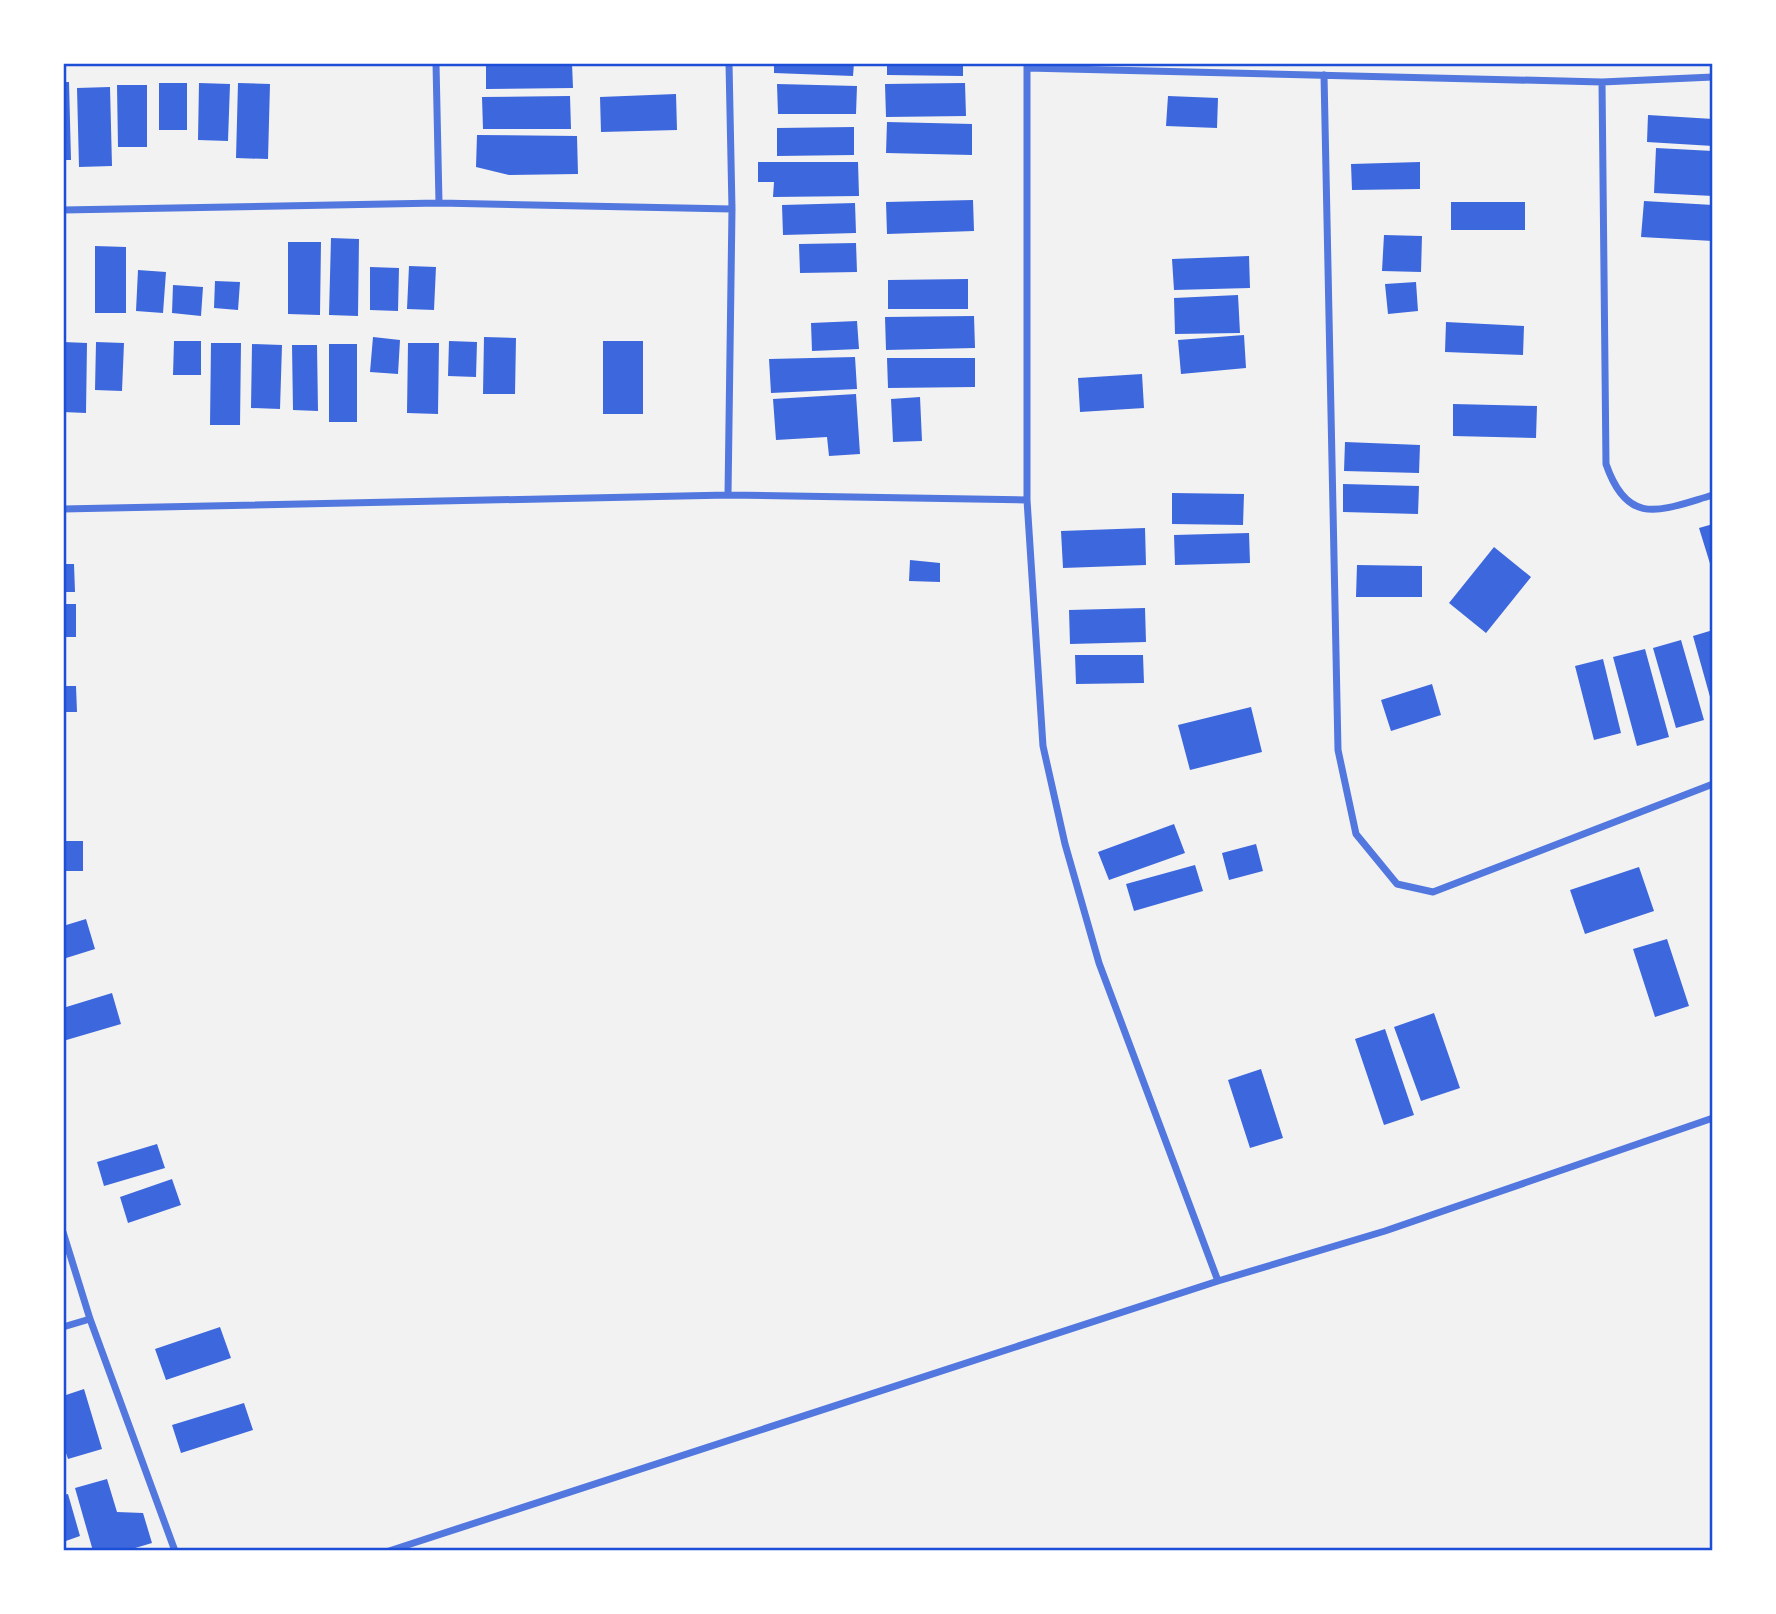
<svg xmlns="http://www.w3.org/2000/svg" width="1776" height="1614" font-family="Jost,sans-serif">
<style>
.building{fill:#3d67dc}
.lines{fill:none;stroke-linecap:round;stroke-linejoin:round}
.minor{stroke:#5277de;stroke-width:7}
.neatline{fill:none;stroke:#1d4ed8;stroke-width:2.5}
</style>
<rect width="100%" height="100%" fill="#f2f2f2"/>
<path class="building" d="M486 63H572L573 88 486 89Z
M774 63H854L853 76 774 73Z
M887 63H963V76L887 75Z
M63 82H69L71 160H63Z
M159 83H187V130H159Z
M199 83 230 84 228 141 198 140Z
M238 83 270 84 268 159 236 158Z
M965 83 966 116 886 117 885 84Z
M777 84 857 86 856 114H778Z
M117 85H147V147H118Z
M110 87 112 166 79 167 77 88Z
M676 94 677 130 601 132 600 97Z
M570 96 571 129H483L482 97Z
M1168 96 1218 98 1217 128 1166 126Z
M1648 115 1713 119V146L1647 142Z
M887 122 972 124V155L886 153Z
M854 127V155L777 156V128Z
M477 135 577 136 578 174 509 175 476 167Z
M1656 148 1713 151V196L1654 193Z
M758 162H858L859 196 773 197 774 182H758Z
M1420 162V189L1352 190 1351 164Z
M973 200 974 231 887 234 886 202Z
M1644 201 1713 205V241L1641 237Z
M1451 202H1525V230H1451Z
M855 203 856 233 783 235 782 205Z
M1384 235 1422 236 1421 272 1382 271Z
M331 238 359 239 358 316 329 315Z
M288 242H321L320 315 288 314Z
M856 243 857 272 800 273 799 244Z
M95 246 126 247V313H95Z
M1249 256 1250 288 1174 290 1172 259Z
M409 266 436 267 434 310 407 309Z
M370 267 399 268 398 311 370 310Z
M138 270 166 272 163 313 136 311Z
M968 279V309H888V280Z
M215 281 240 282 238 310 214 308Z
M1416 282 1418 311 1388 314 1385 284Z
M173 285 203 287 201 316 172 313Z
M1238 295 1240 333 1175 334 1174 298Z
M974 316 975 348 886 350 885 317Z
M857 321 859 349 812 351 811 323Z
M1446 322 1524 326 1523 355 1445 352Z
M1244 335 1246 368 1181 374 1178 340Z
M373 337 400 340 398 374 370 372Z
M484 337 516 338 515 394H483Z
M174 341H201V375H173Z
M449 341 477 342 476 377 448 376Z
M603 341H643V414H603Z
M63 342 87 343 86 413 63 412Z
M96 342 124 343 122 391 95 390Z
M211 343H241L240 425H210Z
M408 343H439L438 414 407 413Z
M252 344 282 345 280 409 251 408Z
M329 344H357V422H329Z
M292 345H317L318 411 293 410Z
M855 357 857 389 771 393 769 359Z
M887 358H975V387L888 388Z
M1142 374 1144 408 1080 412 1078 378Z
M856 394 860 454 829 456 827 437 776 440 773 399Z
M920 397 922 441 893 442 891 399Z
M1453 404 1537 406 1536 438 1453 436Z
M1345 442 1420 445 1419 473 1344 471Z
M1343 484 1419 486 1418 514 1343 512Z
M1172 493 1244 494 1243 525 1172 524Z
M1713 524V570H1712L1699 528Z
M1145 528 1146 565 1063 568 1061 531Z
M1249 533 1250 563 1175 565 1174 535Z
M1494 547 1531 577 1486 633 1449 603Z
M910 560 940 563V582L909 581Z
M63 564H74L75 592H63Z
M1357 565 1422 566V597H1356Z
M63 604H76V637H63Z
M1145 608 1146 642 1070 644 1069 610Z
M1713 630V704H1712L1693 636Z
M1681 640 1704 720 1676 728 1653 648Z
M1645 649 1669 737 1637 746 1613 657Z
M1075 655H1143L1144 683 1076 684Z
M1603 659 1621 733 1594 740 1575 666Z
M1432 684 1441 715 1391 731 1381 700Z
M63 686H76L77 712H63Z
M1251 707 1262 752 1190 770 1178 725Z
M1174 824 1185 853 1109 880 1098 852Z
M63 841H83V871H63Z
M1256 844 1263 871 1229 880 1222 853Z
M1195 865 1203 891 1134 911 1126 884Z
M1639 867 1654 911 1585 934 1570 890Z
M86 919 95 949 63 959V926Z
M1667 939 1689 1006 1655 1017 1633 949Z
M112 993 121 1024 63 1041V1008Z
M1434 1013 1460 1088 1421 1101 1394 1027Z
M1385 1029 1414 1115 1384 1125 1355 1039Z
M1261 1069 1283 1138 1250 1148 1228 1080Z
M157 1144 165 1168 104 1186 97 1162Z
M172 1179 181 1205 128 1223 120 1197Z
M220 1327 231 1358 166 1380 155 1349Z
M84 1389 102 1449 68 1459 63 1444V1396Z
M244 1403 253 1430 181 1453 172 1425Z
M107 1479 117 1512 143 1513 152 1543 125 1551H93L75 1488Z
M68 1494 80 1536 63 1542V1495Z"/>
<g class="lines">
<path class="minor" d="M436 63 439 203
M729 63 732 209
M1027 63V500L1043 746 1065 844 1099 963 1218 1281
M1027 68 1602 82 1713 77
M1324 75 1338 750 1356 834 1397 884 1433 892 1713 784
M1602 82 1606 464C1628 528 1661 510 1713 495
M63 210 439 203 732 209 728 495
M63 509 728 495 1027 500
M63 1232 90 1319 175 1551
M63 1327 90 1319
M389 1551 1218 1281 1385 1231 1713 1118"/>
</g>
<rect width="1776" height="1614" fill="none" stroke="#ffffff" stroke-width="130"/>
<rect x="65" y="65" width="1646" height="1484" class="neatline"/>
</svg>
